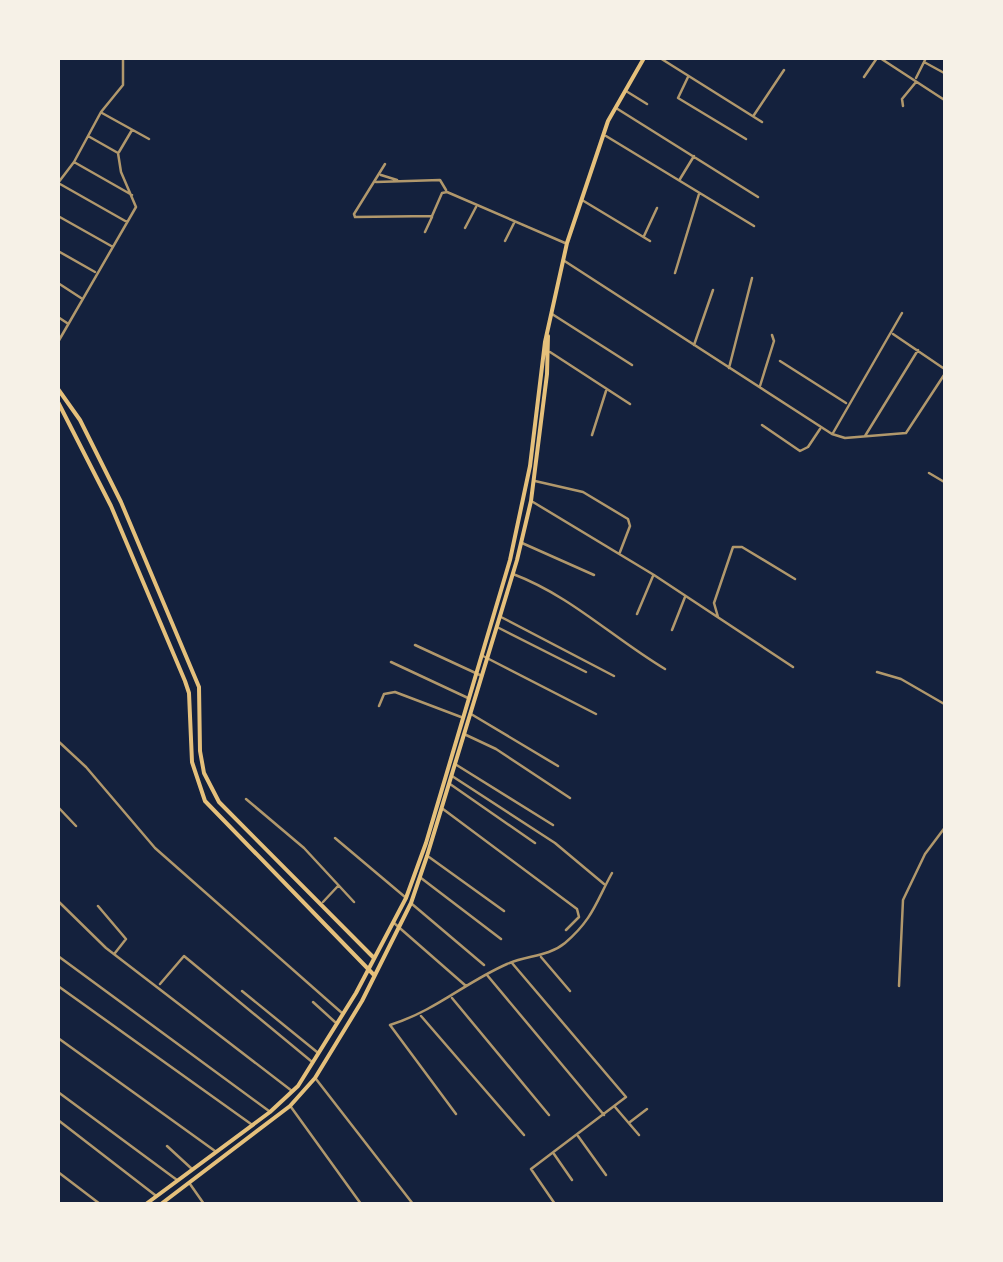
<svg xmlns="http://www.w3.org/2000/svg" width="1003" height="1262" font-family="'Roboto Condensed',sans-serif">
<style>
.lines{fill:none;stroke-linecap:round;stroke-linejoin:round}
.minor{stroke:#b1986c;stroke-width:2.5}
.secondary{stroke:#e5c07b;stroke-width:4}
</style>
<rect width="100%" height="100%" fill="#14213d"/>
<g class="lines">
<path class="minor" d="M660 58 762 122
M880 58 946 101
M924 62 946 74
M688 77 678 98 746 139
M864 77 877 58
M916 78 926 58
M626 91 647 104
M903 106 902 99 916 82
M616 108 758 197
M102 113 149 139
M754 115 784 70
M606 136 754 226
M119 152 132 130
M74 162 132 195
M385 164 354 214 355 217 432 216 442 193 447 192 565 243
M381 175 397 180
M680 179 694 156
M376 182 440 180 446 190
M58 183 74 162 101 112 123 85V58
M60 184 127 222
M582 200 650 241
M58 216 113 247
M465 228 476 207
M425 232 432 217
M644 236 657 208
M505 241 514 223
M58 251 95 272
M563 260 832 434 845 438 906 433 946 372
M675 273 699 194
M58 283 81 298
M552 314 632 365
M58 317 67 323
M893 334 946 370
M58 342 136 207 121 172 118 153 88 136
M694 345 713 290
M550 352 630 404
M780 361 846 403
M729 368 752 278
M760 386 774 341 772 335
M762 425 800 451 808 447 820 429
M833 433 902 313
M592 435 606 391
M865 436 918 350
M929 473 946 483
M535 481 583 492 628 519 630 526 620 552
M533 502 654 575 793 667
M522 543 594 575
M513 574C571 596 613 638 665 669
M637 614 653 576
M501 617 614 676
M718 617 714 603 733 547H742L795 579
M499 628 586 672
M672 630 685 597
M415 645 482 676
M483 656 596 714
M391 662 468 698
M877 672 901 679 946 705
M379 706 384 694 395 692 461 717
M471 714 558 766
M464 734 496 749 570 798
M58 741 86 767 155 848 342 1013
M455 764 553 825
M452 776 555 843 604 884
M450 784 535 843
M246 799 304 848 354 902
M58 807 76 826
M443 809 577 909 579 917 566 930
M335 838 405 897
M429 857 504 911
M421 878 501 939
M58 901 106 948 292 1091
M323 902 338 886
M412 904 484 965
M98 906 126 939 115 953
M394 923 466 986
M58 956 269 1111
M541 957 570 991
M512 963 626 1097 531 1169 555 1204
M487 975 604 1115
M160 984 184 956 311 1061
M58 986 251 1124
M899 986 903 900 925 854 946 826
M242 991 317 1052
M452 998 549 1115
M313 1002 335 1022
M421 1016 524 1135
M58 1038 215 1151
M316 1079 413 1204
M58 1092 177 1180
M291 1107 361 1204
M615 1107 639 1135
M456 1114 390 1025C437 1010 464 983 507 964 527 955 548 957 565 943 593 919 596 902 612 873
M58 1120 155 1195
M630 1122 647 1109
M578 1136 606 1175
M167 1146 192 1169
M554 1154 572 1180
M58 1172 100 1204
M190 1184 204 1204"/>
<path class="secondary" d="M58 389 80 420 121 502 199 687 200 751 204 773 219 802 374 958
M58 402 111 506 185 681 189 693 192 762 205 801 374 975
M146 1204 270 1112 298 1086 356 993 406 898 426 843 510 560 530 466 545 342 567 243 608 121 644 58
M161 1204 290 1106 315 1078 362 1001 411 903 427 856 517 560 531 501 547 374 548 336"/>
</g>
<rect width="1003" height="1262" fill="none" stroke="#f6f1e7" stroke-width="120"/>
</svg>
